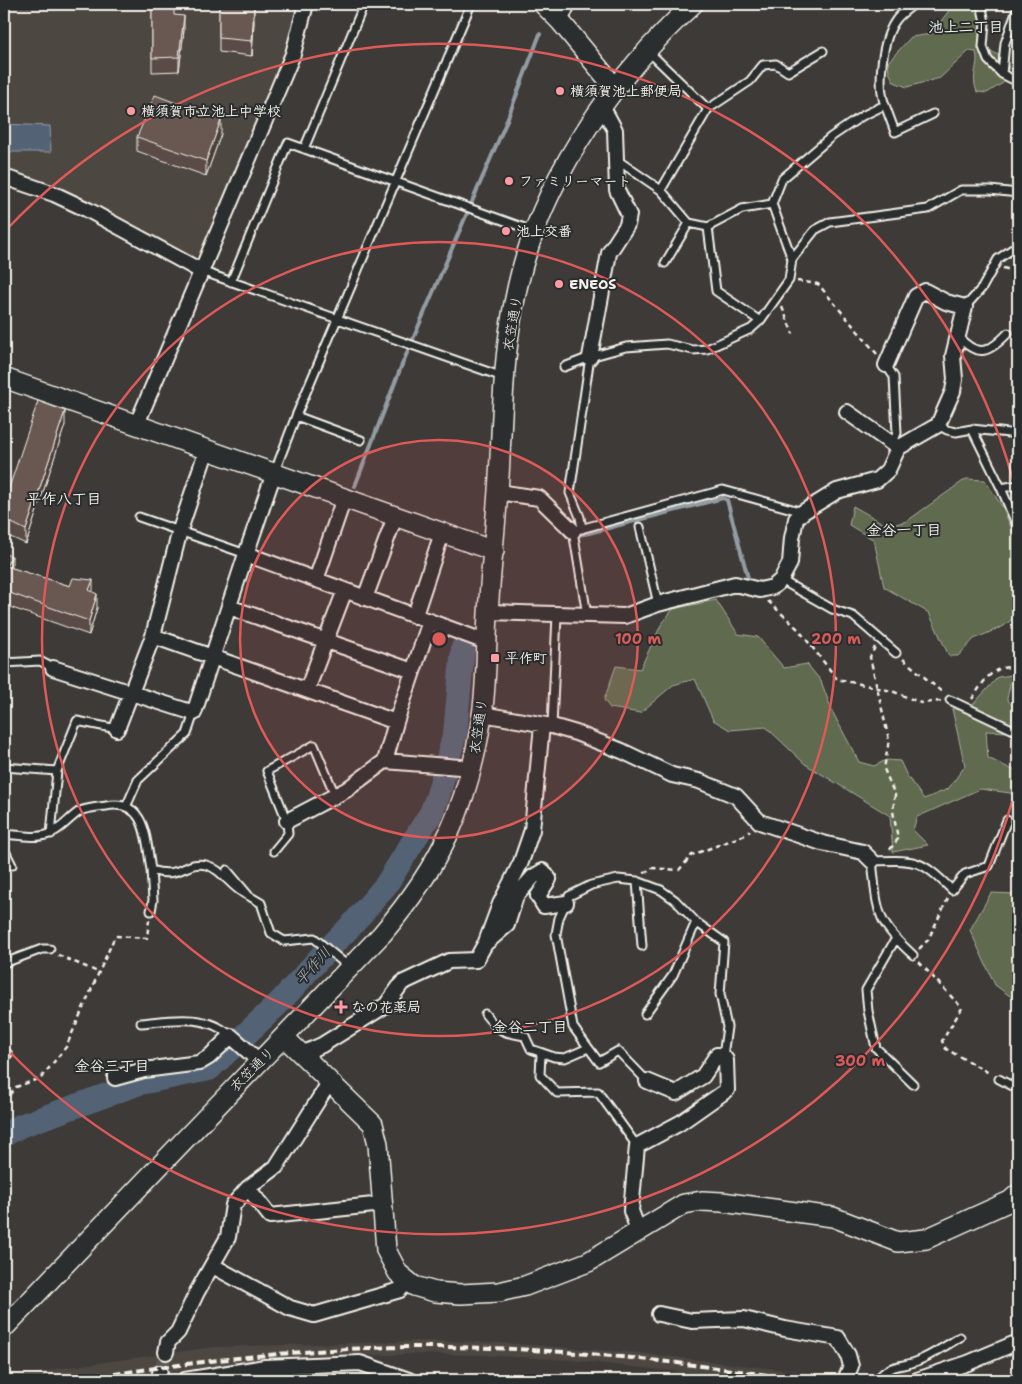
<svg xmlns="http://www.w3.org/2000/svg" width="1022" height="1384" font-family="'Shantell Sans','Klee One',sans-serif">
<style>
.built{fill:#4d4643}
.green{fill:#616a50;stroke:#aaae9c}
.water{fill:#526475;stroke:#939ca3}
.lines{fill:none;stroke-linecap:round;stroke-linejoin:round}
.stream{stroke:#939ca3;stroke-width:4}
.river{stroke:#526475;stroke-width:24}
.street-tunnel{stroke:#585552;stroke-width:14;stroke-dasharray:14 7;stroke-linecap:butt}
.lane-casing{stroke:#f4f1e8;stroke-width:11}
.street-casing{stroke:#f4f1e8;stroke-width:18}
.secondary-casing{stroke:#f4f1e8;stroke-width:22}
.path{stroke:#f4f1e8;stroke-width:2.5;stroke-dasharray:5 4;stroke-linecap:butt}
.lane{stroke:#2a2d2e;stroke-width:7}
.street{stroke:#2a2d2e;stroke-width:14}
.secondary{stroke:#2a2d2e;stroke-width:19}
.rail{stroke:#f4f1e8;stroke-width:4;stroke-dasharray:8 4;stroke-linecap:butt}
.wall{fill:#5a4c46;stroke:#f4f1e8}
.shaded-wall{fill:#4a3e39;stroke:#f4f1e8}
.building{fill:#695851;stroke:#f4f1e8}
.ring{fill:none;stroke:#de5a58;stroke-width:2.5}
.poi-dot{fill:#ff9aa2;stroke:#2a2d2e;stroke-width:2}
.labels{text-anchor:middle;stroke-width:4;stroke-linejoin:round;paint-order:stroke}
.poi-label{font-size:14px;font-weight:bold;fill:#f4f1e8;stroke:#2a2d2e;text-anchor:start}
.street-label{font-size:14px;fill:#f4f1e8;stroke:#2a2d2e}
.neighbourhood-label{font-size:15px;font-weight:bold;fill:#f4f1e8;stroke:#2a2d2e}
.water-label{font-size:15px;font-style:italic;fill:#b3b9ba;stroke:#2a2d2e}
.centre{fill:#de5a58;stroke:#2a2d2e;stroke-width:2.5}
.ring-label{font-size:15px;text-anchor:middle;font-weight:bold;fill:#de5a58;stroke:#2a2d2e;stroke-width:4;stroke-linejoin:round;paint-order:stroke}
</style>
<rect width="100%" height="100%" fill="#3d3a38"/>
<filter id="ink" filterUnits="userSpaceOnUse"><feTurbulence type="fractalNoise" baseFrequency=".02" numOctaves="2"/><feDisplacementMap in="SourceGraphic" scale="10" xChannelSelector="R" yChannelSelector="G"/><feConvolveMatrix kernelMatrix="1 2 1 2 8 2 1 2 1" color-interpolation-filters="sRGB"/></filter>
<g filter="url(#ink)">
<path class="built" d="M4 4H295L286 48 198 255 191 257 63 195 4 175Z
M424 1341 489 1342 641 1353 807 1373 806 1380H754L569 1360 481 1355 413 1354 281 1360 113 1380H4L61 1368 214 1347Z"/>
<path class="green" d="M954 4H979L981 42 977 49C991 50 1002 54 1009 67L1003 83 987 93 977 92C970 74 980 66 976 52L969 51 940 78 907 87 894 82 889 72 888 62 911 37 931 34Z
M966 479 985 480 1003 508 1018 545V614L1004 626 974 639 958 656H949L929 613 884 587 874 540 849 525 853 506 888 526 907 521Z
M716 600 738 634 758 637 784 668 807 664 821 681 832 711 859 762 874 766 886 760 900 761 907 776 924 799 948 789 965 766 952 709H969L998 677 1012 675 1007 699 1016 710 1008 732 986 731 988 758 1011 769H1018V794L980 789 917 817 913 830 928 845 893 852 890 816 805 764 766 727 730 730 713 720 695 679 673 685 640 713 610 708 604 700 616 666 640 669 661 625 673 609Z
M991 893 1016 894 1018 901V1002L995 985 970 930Z"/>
<path class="water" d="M4 124 50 126 51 152H4Z"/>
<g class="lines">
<path class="stream" d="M355 486 401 367 505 125 540 34
M563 531 568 537 589 533 723 498 727 500 748 578"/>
<path class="river" d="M4 1135 20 1126 140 1083 209 1069 279 1003 325 952 352 925 386 885 431 813 438 795 455 733 463 648"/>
<path class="street-tunnel" d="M160 1373 166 1352"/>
<g class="lane-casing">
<path id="lane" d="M981 4 985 22 983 47 988 60 1002 74 1018 82
M648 51 708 109 661 190
M1002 74 1005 43 1016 12
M885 105C877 84 882 39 896 20 900 14 908 9 914 4
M708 109 750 81 763 65 776 64 788 72 823 51
M304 149 364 4
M617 160 661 190 689 223 708 227 742 209 772 204 792 259
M772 204 782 179 831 137 862 116 885 105 895 132 933 114
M708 227 716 291 760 321
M665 263 689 223
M201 271 503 377
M231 282 288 143 533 231
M965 307 982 288 998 259 1018 245
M958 336C978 359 990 352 1008 333
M886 365 894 377 897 433 893 443
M564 367 590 357 626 347 667 344 693 350 707 349 751 329 760 321 789 280 792 259 815 230 830 222 928 209 961 190H990L1018 193
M296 416 361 440
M938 425 947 430 956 432 972 429 1018 434
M972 429 1001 488 1018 528
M275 471 296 416 471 4
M1001 488 1018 485
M139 517 246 554
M640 527 658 604
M582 529 580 517 570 493 590 357
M781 580 832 609 853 616 896 653
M587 615 573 531 723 490 803 512
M4 663 40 661 53 668
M950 700 1018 732
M552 726 557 615
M4 767 57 771
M126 807 138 780 187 734 194 713
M4 834C18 835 36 839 49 834 61 830 69 818 80 811 87 808 98 807 106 806 147 798 146 841 151 870 181 880 186 860 206 865 223 869 231 889 249 896
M51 834 57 771 77 721 117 729
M4 849 12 865
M274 851 288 834 287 821 267 771 314 745 335 795
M151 870 153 900 151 911
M227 870 249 896 261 903 271 933 284 941 314 938 349 967
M637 881 642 946
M895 940 866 990 868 1011 876 1048 913 1084
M913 955C874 920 878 911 872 861 917 860 919 858 952 890L965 874 989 866 1007 820
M4 963 42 949H50
M485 1014C498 1031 504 1033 525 1036L531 1049 554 1057 565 1058 588 1048
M645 1014 673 975 696 922
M141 1023C171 1020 206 1013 231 1036
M541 1054 540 1075 557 1093 598 1092 637 1146
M4 1056 8 1054
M999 1079 1018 1089
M647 1081 618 1051 599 1062 573 1027 556 934 559 918 569 896 591 885 618 879 637 881 661 890 675 900 696 922 724 942 720 994 727 1027 723 1056
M877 1380C891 1361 903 1369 922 1359 935 1353 947 1345 960 1337"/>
</g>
<g class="street-casing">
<path id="street" d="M560 21 568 4
M4 177 54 194 88 210 201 271
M590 357 609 253 627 225 629 215 617 190 615 130 602 106
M847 412 898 448
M136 426 293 54 306 4
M498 492 539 498 573 531
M246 554 486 642
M316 580 344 498
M365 598 395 517
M229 607 413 671
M488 612 625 616 658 604 735 584 760 590 773 587 781 580 790 563 792 538 796 519 803 512 837 491 877 480 888 470 898 448 938 425 953 391 955 379 953 356 965 307 946 302 925 291 916 296 886 365
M415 615 442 533
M153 636 396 722 430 621
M53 668 194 713 246 554 274 473
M307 690 345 590
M482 714 552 726 576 733 622 751 672 775 699 781 736 796 760 822 822 843 863 852 872 861
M117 729 153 636 180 530 207 449
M385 761 396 722
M287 821 346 790 385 761 472 768
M486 942 500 904 521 862 532 830 542 725
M302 1054 322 1045 386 1005 402 983 449 961 476 960 485 944 507 925 516 896 533 877 543 871 549 879 538 896 544 906 566 903
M115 1078 144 1070 199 1063 209 1057 231 1036 259 1061
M248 1188 270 1216 383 1204
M639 1232 631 1211 637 1146 680 1123 727 1090 726 1060 723 1056 717 1055 703 1076 676 1093 647 1081
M213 1266 290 1308 314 1315 400 1290 406 1280
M659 1314 692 1321 744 1319 785 1329 838 1338 848 1355 851 1366 845 1380
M166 1352 168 1342 178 1332 197 1292 228 1237 233 1205 248 1188 276 1167 329 1083
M159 1380 160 1373
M185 1380 265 1367 360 1363 409 1380
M917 1380 968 1363 1018 1342"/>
</g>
<g class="secondary-casing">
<path id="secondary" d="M543 4 560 21 616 89
M4 378 494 551
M284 1037 373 1124 378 1144 386 1250 398 1273 414 1286 435 1292 461 1294 499 1292 525 1286 588 1262 684 1204 702 1201 722 1202 833 1217 898 1242 926 1239 1010 1201 1018 1194
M4 1328 382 934C441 865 469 805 482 715 487 682 486 647 488 614 491 561 498 509 500 457 503 392 505 328 523 265 552 165 617 74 693 4"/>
</g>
<path class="path" d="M1003 268 1018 272
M797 281 818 284 877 354
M782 307 793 334
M768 601 798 629 837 679 892 691 921 703 941 701
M875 647 870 657 889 740 884 769 895 795 893 811 898 839 888 852
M903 659 943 693
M972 699C984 681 993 663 1018 668
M644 873 652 868 679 870 692 855 745 835 750 831
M919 949 928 940 948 898
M58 955 98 972
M919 962 962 1008 942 1041 946 1049 991 1074
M4 1101 16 1087 41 1078 66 1047 115 936 147 938 149 920"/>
<use href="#lane" class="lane"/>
<use href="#street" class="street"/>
<use href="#secondary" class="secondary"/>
<path class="rail" d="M78 1380C167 1365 258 1354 348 1349 499 1341 651 1357 800 1380"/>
</g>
<path class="wall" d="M152 4 174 15 184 30 179 71 152 72Z
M219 4 243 6 254 21 252 56 219 52Z
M221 134 206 176 137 151V137Z
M65 425 26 544 4 534V503Z
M4 554 12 568 70 586 93 592 97 608 89 635 4 605Z"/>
<path class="shaded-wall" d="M254 6V21L252 56V41Z
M184 16V30L179 71V57Z
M221 120V134L206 176V161Z
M65 411V425L26 544V530Z
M12 556V571L6 566Z
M93 580V595L89 590Z
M97 594V608L89 635V621Z"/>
<path class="building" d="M152 4H174V15L184 16 179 57 152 58Z
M219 4H243V6H254L252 41 219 38Z
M155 95 221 120 206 161 137 137Z
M38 401 65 411 26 530 4 519V503Z
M4 554 12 556 6 566 70 586 73 578 93 580 89 590 97 594 89 621 4 591Z"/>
</g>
<circle cx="439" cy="639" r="199" fill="#de5a58" fill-opacity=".12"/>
<g class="ring">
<circle cx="439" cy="639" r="199"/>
<circle cx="439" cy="639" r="397"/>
<path d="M1017 783A596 596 0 0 1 7 1049M7 229A596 596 0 0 1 1017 495"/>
</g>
<g class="poi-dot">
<circle cx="560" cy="91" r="5"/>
<circle cx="131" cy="111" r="5"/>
<circle cx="509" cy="181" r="5"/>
<circle cx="506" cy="231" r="5"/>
<circle cx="559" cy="284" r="5"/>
<rect x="490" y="653" width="10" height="10" rx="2.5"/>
<path d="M338.5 999.5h5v5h5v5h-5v5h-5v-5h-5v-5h5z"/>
</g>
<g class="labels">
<g class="poi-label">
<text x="570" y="96">横須賀池上郵便局</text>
<text x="141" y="116">横須賀市立池上中学校</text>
<text x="519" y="186">ファミリーマート</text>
<text x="516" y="236">池上交番</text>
<text x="569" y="289">ENEOS</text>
<text x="505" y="663">平作町</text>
<text x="351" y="1012">なの花薬局</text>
</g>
<g class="street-label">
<text transform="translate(512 323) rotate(-80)" y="5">衣笠通り</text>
<text transform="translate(478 726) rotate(-82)" y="5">衣笠通り</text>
<text transform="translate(252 1069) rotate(-45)" y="5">衣笠通り</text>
</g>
<g class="neighbourhood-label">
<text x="966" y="32">池上二丁目</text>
<text x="64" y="504">平作八丁目</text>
<text x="904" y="535">金谷一丁目</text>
<text x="530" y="1032">金谷二丁目</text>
<text x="112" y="1071">金谷三丁目</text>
</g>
<g class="water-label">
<text transform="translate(313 966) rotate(-48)" y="5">平作川</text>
</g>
</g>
<circle cx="439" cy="639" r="8" class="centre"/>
<g class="ring-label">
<text x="638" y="644">100 m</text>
<text x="836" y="644">200 m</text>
<text x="860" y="1066">300 m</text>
</g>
<rect width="1022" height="1384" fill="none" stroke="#2a2d2e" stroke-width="20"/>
<rect x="10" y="10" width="1002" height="1364" fill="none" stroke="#f4f1e8" stroke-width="2" filter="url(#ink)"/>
</svg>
